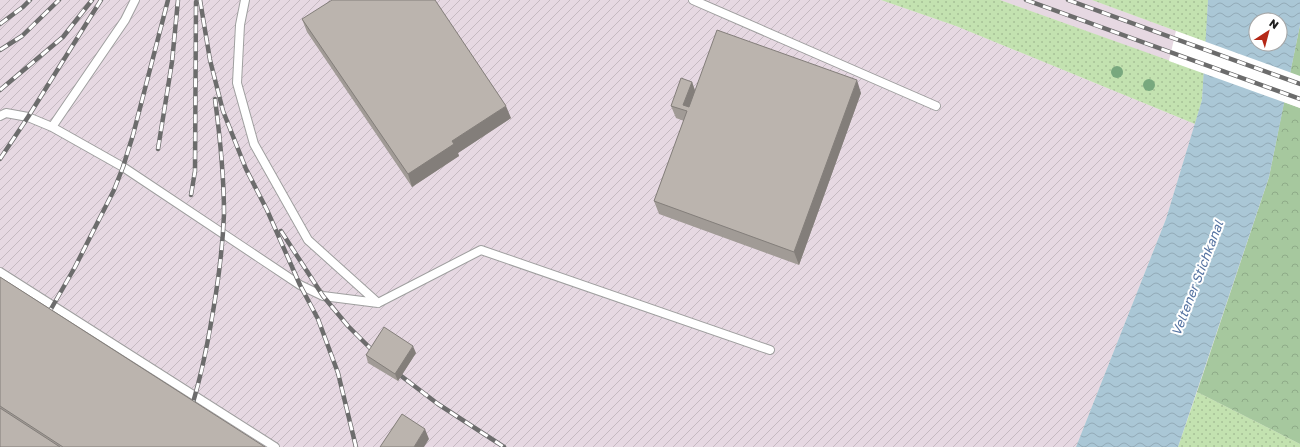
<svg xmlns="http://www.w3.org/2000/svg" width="1300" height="447" font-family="'Golos Text',sans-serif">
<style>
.industrial{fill:url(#industrial-furrows)}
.railway{fill:#e6d8e2}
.grass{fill:url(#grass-dots)}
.forest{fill:url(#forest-crowns)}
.water{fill:url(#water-waves);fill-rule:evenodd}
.pier{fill:#fff}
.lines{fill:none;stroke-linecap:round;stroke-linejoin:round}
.service-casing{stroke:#9f9f9f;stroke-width:10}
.service{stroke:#fff;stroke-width:8}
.rail-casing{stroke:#6c6c6c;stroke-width:4.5}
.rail{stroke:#fff;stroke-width:3;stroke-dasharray:9;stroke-linecap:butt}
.tree{fill:#78a87e}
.wall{fill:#a19b96}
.shaded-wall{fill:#837e7a}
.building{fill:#bbb4ae;stroke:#837e7a}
.labels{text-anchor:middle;stroke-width:4;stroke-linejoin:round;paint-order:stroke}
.water-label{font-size:13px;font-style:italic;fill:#5573a2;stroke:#fff}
</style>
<defs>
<pattern id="industrial-furrows" width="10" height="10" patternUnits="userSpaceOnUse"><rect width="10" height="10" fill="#e6d8e2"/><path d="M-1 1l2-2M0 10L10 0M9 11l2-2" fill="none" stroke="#c5b9c1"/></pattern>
<pattern id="grass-dots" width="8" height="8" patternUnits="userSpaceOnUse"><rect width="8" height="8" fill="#c3e2b0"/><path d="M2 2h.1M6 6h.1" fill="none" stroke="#a7c197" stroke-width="1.8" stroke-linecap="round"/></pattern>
<pattern id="forest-crowns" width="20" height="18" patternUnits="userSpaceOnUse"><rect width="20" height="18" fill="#a6c89e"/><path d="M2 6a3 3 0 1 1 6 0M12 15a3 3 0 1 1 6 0" fill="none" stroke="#8eab88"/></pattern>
<pattern id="water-waves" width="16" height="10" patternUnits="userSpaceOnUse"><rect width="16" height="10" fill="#aac7d6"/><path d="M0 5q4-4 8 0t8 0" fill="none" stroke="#92aab7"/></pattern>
</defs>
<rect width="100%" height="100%" fill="#eeece5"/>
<path class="industrial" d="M0 0H881L956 26 1195 124 1166 219 1076 447H0Z"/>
<path class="railway" d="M1000 0H1092L1176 31 1169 61Z"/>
<path class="grass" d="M881 0H1000L1204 73 1202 100 1195 124 956 26Z
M1092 0H1208L1206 42Z
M1197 392 1300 444V447H1178Z"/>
<path class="forest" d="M1300 25V77L1290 73Z
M1284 102 1300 108V444L1197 392 1269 177Z"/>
<path class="water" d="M1208 0H1300V25L1269 177 1178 447H1076L1166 219 1202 100ZM1256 20H1280V44H1256Z"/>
<path class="pier" d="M1176 31 1300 76V108L1169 61Z"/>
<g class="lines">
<g class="service-casing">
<path id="service" d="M245 0 240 25 237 83 254 144 308 240 378 303
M693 0 936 106
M0 116 6 113 28 117 52 127 123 167 300 285 323 296 378 303 481 250 770 350
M52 127 125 20 135 0
M0 272 275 447"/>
</g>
<use href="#service" class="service"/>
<g class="rail-casing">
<path id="rail" d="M200 0 210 60 223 111 246 169 267 210 300 285 318 319 338 373 356 447
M1026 0 1300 99
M1068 0 1300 84
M0 24 23 7 30 0
M0 50 22 36 59 0
M0 90 63 37 92 0
M158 149 172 62 178 0
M0 159 28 117 101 0
M191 195 195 171 196 2
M281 231 323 296 348 326 378 356
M47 316 75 267 114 190 123 167 133 135 168 0
M392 369 438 404 504 447
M191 409C203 371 210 332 216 293 220 267 223 240 224 214 224 175 220 137 215 99"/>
</g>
<use href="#rail" class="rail"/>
</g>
<g class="tree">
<circle cx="1117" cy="72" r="6"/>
<circle cx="1149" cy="85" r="6"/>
</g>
<path class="wall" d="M302 19 511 118 458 153 459 156 412 187 307 32Z
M692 82 695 90 861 93 799 265 659 214 654 201 684 121 676 118 671 106Z
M0 277 265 447H0Z
M416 353 398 381 368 363 366 355Z"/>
<path class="shaded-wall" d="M857 80 861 93 799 265 794 252Z
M692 82 696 94 687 111 683 105Z
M506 106 511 118 458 153 459 156 412 187 408 174 452 141Z
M413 346 416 353 398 381 395 374Z
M425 429 429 439 424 447H414Z"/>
<path class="building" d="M332 0H435L506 106 452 141 454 144 408 174 302 19Z
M717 30 857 80 794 252 654 201 687 111 671 106 681 78 692 82 683 105 689 107Z
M0 277 265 447H63L0 406Z
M384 327 413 346 395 374 366 355Z
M0 408 60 447H0Z
M402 414 425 429 414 447H380Z"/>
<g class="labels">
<g class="water-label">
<text transform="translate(1197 278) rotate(-69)" y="5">Veltener Stichkanal</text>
</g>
</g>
<g transform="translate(1268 32) rotate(36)"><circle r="19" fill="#ffffff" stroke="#a5a5a5"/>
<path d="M0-3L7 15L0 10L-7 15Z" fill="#b52817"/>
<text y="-6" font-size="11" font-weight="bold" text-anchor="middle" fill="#1e1e1e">N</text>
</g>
</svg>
